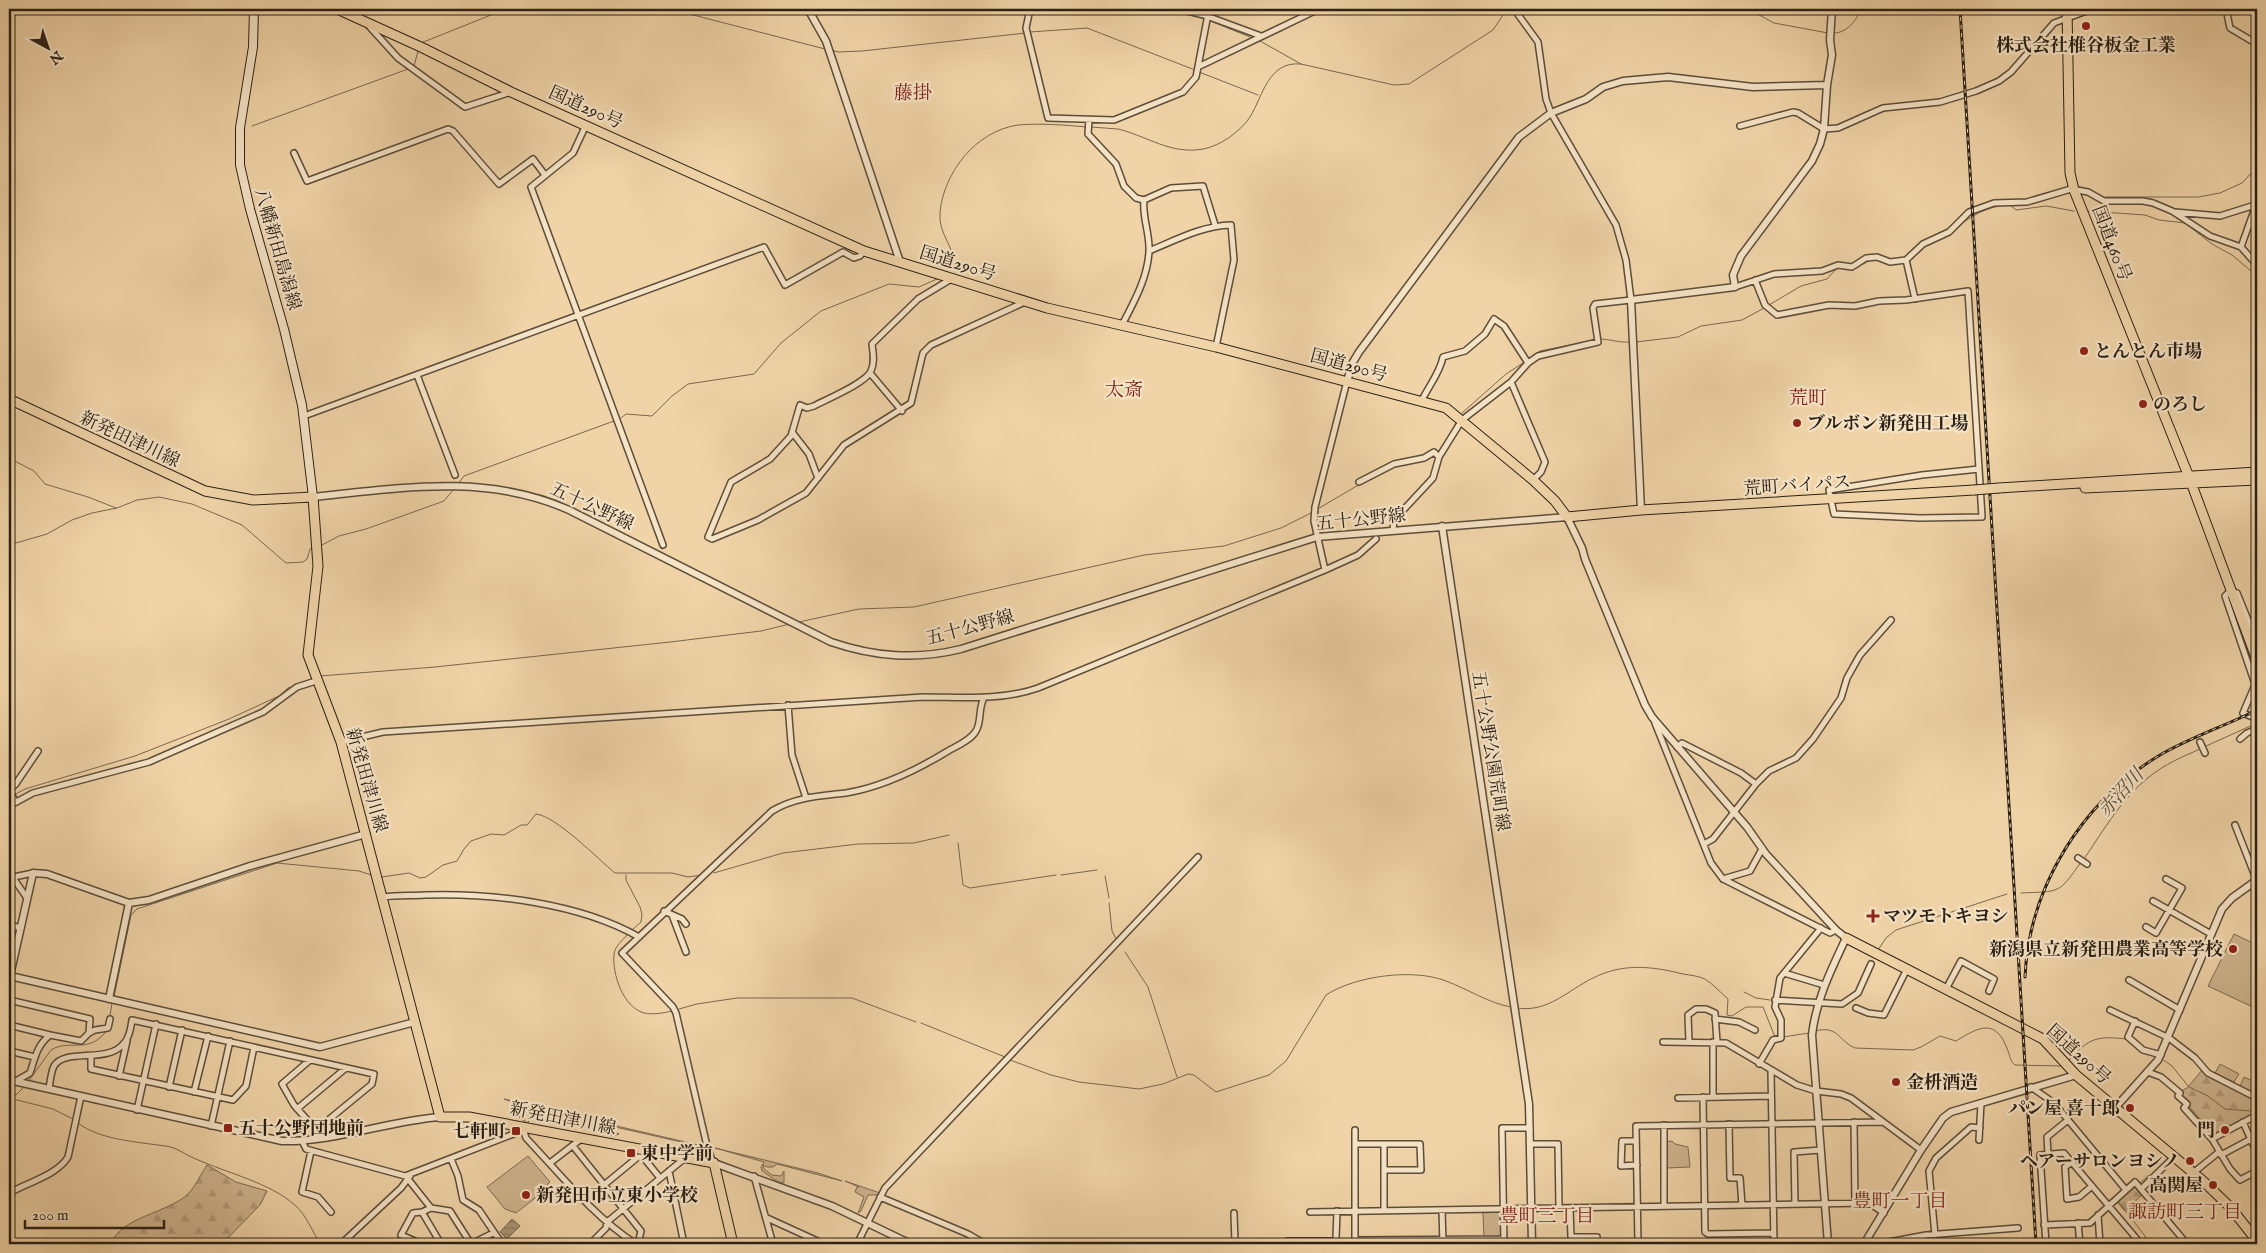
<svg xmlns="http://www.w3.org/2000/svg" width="2266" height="1253" font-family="'IM FELL English','Noto Serif JP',serif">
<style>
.green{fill:#cfb58f;stroke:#7d6a52}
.forest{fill:url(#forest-firs);stroke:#7d6a52}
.water{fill:url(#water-rules);stroke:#79674f}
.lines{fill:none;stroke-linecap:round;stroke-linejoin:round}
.stream{stroke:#79674f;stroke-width:1}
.minor-casing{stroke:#5c4d3a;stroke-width:8}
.tertiary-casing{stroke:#5c4d3a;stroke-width:9}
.secondary-casing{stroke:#2b2015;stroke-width:10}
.primary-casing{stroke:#2b2015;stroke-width:11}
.trunk-casing{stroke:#2b2015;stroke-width:11}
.minor{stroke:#f5e3c6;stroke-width:5}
.tertiary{stroke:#f5e3c6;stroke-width:6}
.secondary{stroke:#f5e3c6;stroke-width:8}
.primary{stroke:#f0d4a8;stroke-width:9}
.trunk{stroke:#f0d4a8;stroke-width:9}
.rail-casing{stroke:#2b2015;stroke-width:3}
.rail{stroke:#f5e3c6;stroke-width:1;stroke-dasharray:4;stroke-linecap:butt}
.trunk-bridge-casing{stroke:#2b2015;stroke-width:11;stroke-linecap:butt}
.trunk-bridge{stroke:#f0d4a8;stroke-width:9}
.poi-dot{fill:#8f2418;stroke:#f5e3c6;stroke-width:2}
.labels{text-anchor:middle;stroke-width:4.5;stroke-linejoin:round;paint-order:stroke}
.poi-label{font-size:18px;font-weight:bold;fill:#2b2015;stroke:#f5e3c6;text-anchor:start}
.street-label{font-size:18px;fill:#2b2015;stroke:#f5e3c6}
.neighbourhood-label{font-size:19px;fill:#7a1f14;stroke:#f5e3c6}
.water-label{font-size:19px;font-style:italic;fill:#584a37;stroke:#f5e3c6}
</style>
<defs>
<pattern id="forest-firs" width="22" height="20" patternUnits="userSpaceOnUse" patternTransform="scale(1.25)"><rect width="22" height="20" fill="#cfb58f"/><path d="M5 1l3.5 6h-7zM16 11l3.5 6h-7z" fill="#b29b7a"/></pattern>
<pattern id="water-rules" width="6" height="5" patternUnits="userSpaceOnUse" patternTransform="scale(1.25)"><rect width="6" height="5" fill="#ad9776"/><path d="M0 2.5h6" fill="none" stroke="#8d7b60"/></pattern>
</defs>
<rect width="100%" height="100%" fill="#f0d4a8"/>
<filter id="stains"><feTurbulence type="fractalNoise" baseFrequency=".004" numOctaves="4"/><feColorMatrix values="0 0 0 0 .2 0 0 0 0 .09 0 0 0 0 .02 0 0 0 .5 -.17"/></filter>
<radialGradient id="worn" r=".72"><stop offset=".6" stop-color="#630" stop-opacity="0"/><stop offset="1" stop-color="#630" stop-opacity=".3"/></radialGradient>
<path class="green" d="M2234 934 2257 945V1009L2208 986Z
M2220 1064 2239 1074 2234 1082 2215 1073Z
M2244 1077 2257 1083 2256 1094 2240 1086Z
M504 1099 530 1105 528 1106 532 1108 531 1112 523 1113 521 1116 525 1119 528 1116 533 1118 529 1119 528 1124 519 1117 522 1112 520 1111 517 1114 510 1108 515 1103Z
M608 1124 707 1147H704L615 1127 614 1132 619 1134 613 1136 604 1132Z
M1672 1141 1675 1144 1688 1147 1690 1167 1667 1168 1666 1142Z
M715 1148 818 1173 842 1181 777 1164 773 1167H767L763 1165 764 1169 772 1175 781 1176 784 1171V1183L778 1182 762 1171 761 1167 764 1162Z
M528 1156 550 1182 543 1189 544 1191 516 1213 505 1209 487 1187Z
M845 1181 880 1193 878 1195H868L861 1211 858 1213 864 1197 855 1192 857 1187H859Z
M1501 1211 1502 1236 1484 1237 1483 1212Z"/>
<path class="forest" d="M2203 1069 2257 1099V1113L2215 1136 2180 1096 2181 1091 2187 1088Z
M207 1165 236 1182 267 1191 260 1205 222 1244H111C120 1217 168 1213 188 1194 195 1187 201 1174 207 1165Z
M2135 1185 2143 1194 2125 1211 2116 1201Z"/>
<path class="water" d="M512 1219 520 1226 507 1239 500 1232Z"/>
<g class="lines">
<path class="stream" d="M670 9 825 49
M1167 9 1205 19
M1748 9 1774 23 1828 33
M1208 20 1250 37
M1030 32 1087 28 1195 70
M1834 33C1847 33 1857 20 1861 9
M1260 41 1301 64
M421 43 506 9
M831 50 838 52 862 51 1026 33
M414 66 418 51
M1199 72 1258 95
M252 126 408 69
M1091 127C1100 128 1109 128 1118 129 1147 136 1171 155 1203 149 1220 146 1240 132 1250 117 1263 96 1268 61 1301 64L1394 85 1409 84 1493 30 1507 9
M2106 197H2198L2220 193 2242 183 2257 167
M2010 205 2016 210 2046 206 2074 211
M2088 211 2145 215 2159 220 2185 223 2212 244 2232 255 2257 276
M1956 228C1971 216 1986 207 2006 205
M1889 264 1904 263
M1855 268 1871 260
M950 269 953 267C956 246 938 236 940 212 944 172 976 131 1018 125 1041 123 1064 125 1087 127
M1769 305 1801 286 1827 279 1837 268 1849 269
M1599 339C1610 339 1619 343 1630 342
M1636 342 1678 337 1701 326 1742 320 1766 307
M1528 359 1540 351 1595 340
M1462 413 1506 374 1523 363
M621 418 626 414 652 416 672 396 688 384 754 374 781 343 821 311 889 284 919 287 937 279
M1445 443 1456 423
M1437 453 1443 447
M9 458 34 471 45 484 88 497 116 508
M1427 460 1434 456
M1390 468 1406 464
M458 484 464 476 614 421
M1316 510 1360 484
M9 545 47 534 72 520 92 513 117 508 137 500 159 497 192 504 242 525 286 563 303 562 307 559 310 549 313 548
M320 546 339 536 366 529 444 501 454 489
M799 622 859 609 914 607 1144 555 1224 546 1281 528 1313 512
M320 676 435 667 670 642 761 631 790 624
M2204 747 2257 723
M14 795 25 789 135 756 229 719 279 696 288 688 314 678
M958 843 963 885 970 888 1056 875
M2084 859C2103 831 2122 798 2149 777 2165 764 2182 757 2200 749
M714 873 783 853 858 844 914 843 949 835
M626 875V880L640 907 642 914 641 922 633 929
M1061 875 1097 870
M1105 876 1109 898
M382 877 409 873 420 878 426 877 443 865 457 861 464 849 471 841 491 834 504 835 521 825H527L536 814C556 816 598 859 615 873H672L688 877 701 875
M2021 893C2060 891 2058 895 2081 862
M1109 903 1112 931 1116 939
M627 935C622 941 615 946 614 954 612 974 623 1007 644 1013 653 1015 663 1013 672 1011
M1878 950 1886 938 1896 930 2007 894
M1125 952 1148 987 1177 1077
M1744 992 1756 998 1770 1000
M114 997 131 915 137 909 277 863 359 871 371 875
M1517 1008C1548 1013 1568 990 1593 978 1623 963 1651 966 1683 974 1689 975 1699 976 1705 979 1713 984 1721 993 1728 999L1727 1015 1732 1016 1746 1007H1763L1775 1037
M679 1009 697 1004 737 998H852L916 1022
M110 1016 112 1003
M921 1023 1005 1057
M1815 1031C1839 1025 1837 1040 1855 1048L1913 1050 1921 1047 1940 1036 1956 1041C1979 1027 1996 1017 2008 1051 2010 1056 2010 1061 2015 1065L2061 1066
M1783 1037 1809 1033
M2162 1059 2172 1066 2189 1087 2208 1096 2225 1109 2251 1111 2255 1114
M1010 1060 1051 1075 1079 1082 1139 1089 1163 1084 1188 1074 1194 1075 1216 1092 1269 1075 1286 1061 1326 995C1355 976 1413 968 1446 981 1468 989 1488 1003 1511 1007
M2069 1060C2090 1037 2097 1036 2127 1039
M28 1082 51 1050C70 1038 89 1056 108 1029
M9 1098 53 1109 75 1120
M12 1099 24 1087
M78 1123C99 1140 139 1142 165 1146 177 1147 185 1155 196 1159 227 1173 271 1183 296 1206 306 1215 313 1232 320 1244
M2140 1183 2149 1175
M2137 1185 2118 1201 2151 1244"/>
<g class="minor-casing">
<path id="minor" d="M1030 9 1026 28 1048 118 1114 120 1183 92 1196 77 1209 9
M1179 9 1204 15 1261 36
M2226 9 2230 28 2257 44
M369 26 398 58 465 107 511 92
M1200 66 1319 9
M1089 120 1088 134 1116 164 1124 186 1136 198 1144 200 1171 188 1203 186 1215 225
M586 125 573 153 531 187 663 545
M1740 126 1793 112 1798 113 1824 129 1838 128 1883 108 1940 102 1976 91 1999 81 2011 72 2054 23 2092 9
M294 153 307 181 448 129 453 131 499 184 533 159 545 175
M2175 212 2220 216 2255 205
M2241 247 2256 205
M1149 251C1176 240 1201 226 1231 225L1234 260 1216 347
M1906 260 1915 299
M951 279 918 299 872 344C873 353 875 362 871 371 866 383 827 399 814 406L807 408 800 405 791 436 770 459 731 482 708 537 712 539 758 520 806 493 844 445 911 403 923 353 931 345 1027 301
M1755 280 1765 305 1777 315 1829 305 1855 306 1879 301 1906 300 1968 291 1982 517 1920 518 1834 514 1829 490 1922 475 1979 469
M1735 287 1774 274 1822 271 1838 265 1852 267 1866 258 1877 257 1890 262 1906 260 1923 244 1949 232 1969 212 1994 203 2027 202 2071 189 2088 192 2104 201H2143L2153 203 2172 211 2210 236 2241 247 2257 265
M1122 325C1134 302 1148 277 1149 251 1150 234 1142 217 1144 200
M870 373 902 411
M417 375 455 475
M1511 382 1545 462 1541 472 1533 480
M1421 402C1428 387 1440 373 1443 357L1465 351 1485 334 1494 319 1504 326 1528 363
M304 416 764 247 785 285 843 252 854 258 860 256 864 251
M792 432 809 454 818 478
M1359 482 1394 464 1424 458 1434 452 1439 457
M1393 530 1394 520 1433 478 1439 457 1462 420 1511 382 1528 363 1538 356 1598 342 1593 308 1595 304 1631 300 1626 260 1616 225 1551 113 1546 99 1538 42 1514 9
M1325 570 1314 521 1315 507 1347 381
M2257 642 2237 593 2230 591 2225 596 2257 690
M2255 685 2243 713 2257 719
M788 705 792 755 806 798
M1655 723 1711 863 1723 879 1830 933 1836 930
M2240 739 2247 733 2257 729
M341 742 383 732 923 697C961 697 1001 701 1038 688L1325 570 1358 555 1376 539
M2200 742 2205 753
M1677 747 1682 743 1741 773 1756 784
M9 789 15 785 38 751
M9 789 15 801
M9 806 33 793 149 762 263 712 297 687 316 681
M2235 825 2257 881
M1704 844 1713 839 1756 784 1769 771 1796 758 1813 739 1841 698 1847 678 1860 655 1891 620
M2078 858 2087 864
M9 872 27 898
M9 878 33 873
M1723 879 1750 871 1762 849
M383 897C397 895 411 896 425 895 493 893 579 903 639 937
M2153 901 2211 934
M664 911 682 919 686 924
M672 915 686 952
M9 925 21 928
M2146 927 2156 933 2182 888 2166 879
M1784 973 1824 985
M2129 980 2180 1010
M1946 989 1961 961 1994 979 1989 991
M9 1000 90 1019 89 1033 81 1041 50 1035C37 1045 35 1058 30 1073L16 1081
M1775 1000 1842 1004 1858 993 1871 964
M1856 1008 1868 1013 1884 1015 1907 969
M2110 1010 2169 1038 2195 1058 2208 1073 2257 1098
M1715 1019 1739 1022 1755 1030
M2135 1021 2128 1037 2143 1050 2161 1055
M9 1025 50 1035
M89 1033 95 1030 108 1028 110 1019
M1663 1042 1726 1043 1797 1085 1816 1091 1841 1094 1851 1098 1921 1150
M1689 1042 1688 1015 1696 1009H1706L1715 1013 1717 1042
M9 1051 35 1057
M91 1056V1069L233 1100 246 1086 254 1047
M310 1060 282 1084 294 1105 309 1122C320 1122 323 1129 329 1137
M1759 1064 1773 1040 1781 1038V1020L1775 1007 1780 978 1821 928
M1771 1071 1774 1244
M2148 1072 2161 1077 2180 1093 2178 1096 2187 1104 2184 1108 2212 1139
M119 1076 127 1041
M169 1087 182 1030
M2031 1087 2054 1103 2126 1190
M49 1089C50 1082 51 1072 54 1066 66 1047 109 1065 125 1042 130 1036 131 1027 132 1020L374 1074 372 1084 321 1126
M194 1092 208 1036
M1703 1097 1705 1232 1708 1234 1773 1233
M1713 1097V1042
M1678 1098 1771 1096
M297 1109 346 1068
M137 1110 156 1024
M2257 1115 2212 1139 2230 1169 2240 1180 2257 1171
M1854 1122 1855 1203
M2243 1122 2257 1153
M1729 1124 1730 1178H1740L1742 1205
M1664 1125V1206
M211 1126 230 1041
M1355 1130V1244
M1979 1140 1981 1103
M302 1141 306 1149 405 1176 516 1133 523 1128 526 1138C561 1175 593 1216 636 1244
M1636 1141H1622L1621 1166 1637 1165
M1355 1144H1420L1421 1170H1384
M1531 1144H1558L1559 1208
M573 1146 641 1231 638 1244
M311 1151 302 1192 318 1197 331 1212
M2048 1154 2047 1137 2068 1120
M2221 1155 2251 1139
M451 1159 458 1176 463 1200 479 1210 502 1244
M2072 1162 2065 1167 2067 1199 2079 1197 2092 1186
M550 1163 581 1139
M713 1163 707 1146 676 1013 673 1007 622 953 772 811C795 797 820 796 846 793 882 787 917 770 948 751 957 746 971 740 976 731 982 721 978 708 984 698
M669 1171 684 1244
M2193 1173 2219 1152
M754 1176 773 1244
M408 1179 431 1208
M604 1185 638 1157H643L660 1178
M2141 1189 2174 1157
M13 1191C30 1182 58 1174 68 1157L81 1096
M880 1197 968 1234 985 1244
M1795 1204 1794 1152 1821 1150
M1570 1208 1571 1237H1597V1244
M1442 1210 1443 1244
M1384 1211V1144
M422 1212 441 1244
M1310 1212 1869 1203 1884 1213
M1234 1213 1235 1244
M2098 1215 2100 1244
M767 1218 824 1244
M2078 1223 2080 1244
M2044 1225 2090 1223 2135 1182 2187 1244
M1935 1235 1929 1171 1936 1158 1971 1127 1980 1128
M1355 1240 1504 1239
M1334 1243 1336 1238 1337 1211
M341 1244 401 1188 410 1176
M422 1244 401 1235 413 1213 422 1212 431 1208 450 1211 471 1244
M471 1244 493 1233
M590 1244 606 1228 607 1222 685 1158
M857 1244 885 1188 1198 857
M1282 1244 1287 1241H1334
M1504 1244 1502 1128H1530
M1638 1244 1636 1126 1883 1122
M1878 1244 1926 1235 2018 1228
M2046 1244 2040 1155 2064 1153 2141 1244"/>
</g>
<g class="tertiary-casing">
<path id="tertiary" d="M808 9 826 41 900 262
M1347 381 1353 362 1359 352 1519 137 1551 113 1586 99 1603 87 1623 81 1668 77 1753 87 1827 85
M313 497C400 488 487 473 569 510L831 642C875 657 916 660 961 649L1317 537 1567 517 1582 548 1585 559 1645 705 1652 717 1747 827 1766 854 1836 930 1846 938C1831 970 1816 1000 1812 1035L1828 1244
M1641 510 1631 300 1735 287 1733 275 1741 256 1812 161 1820 144 1824 129 1827 85 1832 55 1830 40 1832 9
M1442 526 1529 1104 1532 1244
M10 976 320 1047 415 1022
M9 980 33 873 47 874 129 903 149 900 250 866 366 834
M109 999 129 903
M9 1080 282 1141C336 1142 387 1121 440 1117
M2115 1108 2158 1060 2222 909 2232 898 2257 880
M714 1163 832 1206 911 1244
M1864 1244 1921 1150 1943 1118 1951 1112 2076 1075"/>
</g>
<g class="secondary-casing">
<path id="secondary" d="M254 9 253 47 240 128V165L250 209 284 329 302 405 313 497"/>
</g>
<g class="primary-casing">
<path id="primary" d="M9 399 205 491 253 500 313 497 318 566 308 655 341 742 440 1117H469L714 1163 733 1244"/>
</g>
<g class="trunk-casing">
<path id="trunk" d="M337 9 423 48 511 92 864 251 1047 308 1216 347 1446 408 1533 480 1555 501 1567 517 1641 510 1974 490
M2067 9 2070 173 2074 190 2189 477 2257 660
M1999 488 2257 472
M2085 488 2257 480
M1846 938 2043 1039 2076 1075 2203 1181 2231 1208 2257 1241"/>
</g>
<use href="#minor" class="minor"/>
<use href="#tertiary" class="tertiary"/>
<use href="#secondary" class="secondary"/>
<use href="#primary" class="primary"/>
<use href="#trunk" class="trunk"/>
<g class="rail-casing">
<path id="rail" d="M1960 9 2036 1244
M2025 977C2029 886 2083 801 2160 755 2191 737 2225 726 2257 710"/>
</g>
<use href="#rail" class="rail"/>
<g class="trunk-bridge-casing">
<path id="trunk-bridge" d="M1974 490 1999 488"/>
</g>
<use href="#trunk-bridge" class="trunk-bridge"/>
</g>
<g class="poi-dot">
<circle cx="2086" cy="26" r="5"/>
<circle cx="2084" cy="351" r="5"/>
<circle cx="2143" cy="404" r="5"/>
<circle cx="1797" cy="423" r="5"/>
<path d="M1870.5 908.5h5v5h5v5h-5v5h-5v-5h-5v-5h5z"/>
<circle cx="2233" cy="949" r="5"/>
<circle cx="1896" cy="1082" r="5"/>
<circle cx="2130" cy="1108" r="5"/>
<rect x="223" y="1123" width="10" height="10" rx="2.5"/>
<circle cx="2225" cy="1130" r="5"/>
<rect x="511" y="1126" width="10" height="10" rx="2.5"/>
<rect x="626" y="1148" width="10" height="10" rx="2.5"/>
<circle cx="2190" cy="1161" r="5"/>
<circle cx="2213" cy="1185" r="5"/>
<circle cx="526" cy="1195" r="5"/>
</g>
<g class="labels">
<g class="poi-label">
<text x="2086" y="51" text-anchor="middle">株式会社椎谷板金工業</text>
<text x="2094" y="357">とんとん市場</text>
<text x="2153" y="410">のろし</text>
<text x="1807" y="429">ブルボン新発田工場</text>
<text x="1883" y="922">マツモトキヨシ</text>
<text x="2223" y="955" text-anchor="end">新潟県立新発田農業高等学校</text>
<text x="1906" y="1088">金枡酒造</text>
<text x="2120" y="1114" text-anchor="end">パン屋 喜十郎</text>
<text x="238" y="1134">五十公野団地前</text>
<text x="2215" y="1136" text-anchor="end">門</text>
<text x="506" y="1137" text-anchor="end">七軒町</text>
<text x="641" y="1159">東中学前</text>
<text x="2180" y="1167" text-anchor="end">ヘアーサロンヨシノ</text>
<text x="2203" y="1191" text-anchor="end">高関屋</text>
<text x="536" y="1201">新発田市立東小学校</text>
</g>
<g class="street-label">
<text transform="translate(586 107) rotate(24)" y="6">国道290号</text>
<text transform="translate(2112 243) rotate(69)" y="6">国道460号</text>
<text transform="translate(278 249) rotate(74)" y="6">八幡新田島潟線</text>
<text transform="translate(958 263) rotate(17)" y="6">国道290号</text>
<text transform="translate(1349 365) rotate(15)" y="6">国道290号</text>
<text transform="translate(130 439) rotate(25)" y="6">新発田津川線</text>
<text transform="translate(1797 485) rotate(-4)" y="6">荒町バイパス</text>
<text transform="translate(592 506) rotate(25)" y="6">五十公野線</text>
<text transform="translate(1361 519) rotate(-6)" y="6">五十公野線</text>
<text transform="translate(970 627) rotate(-15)" y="6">五十公野線</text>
<text transform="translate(1491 751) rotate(81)" y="6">五十公野公園荒町線</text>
<text transform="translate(367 780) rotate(74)" y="6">新発田津川線</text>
<text transform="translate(2079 1054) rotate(42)" y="6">国道290号</text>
<text transform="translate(563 1118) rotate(11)" y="6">新発田津川線</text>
</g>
<g class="neighbourhood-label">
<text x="913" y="99">藤掛</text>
<text x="1124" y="396">太斎</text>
<text x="1808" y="404">荒町</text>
<text x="1900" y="1207">豊町一丁目</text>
<text x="2185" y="1218">諏訪町三丁目</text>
<text x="1547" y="1222">豊町三丁目</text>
</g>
<g class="water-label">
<text transform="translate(2120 792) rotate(-48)" y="7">赤沼川</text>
</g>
</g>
<rect width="2266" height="1253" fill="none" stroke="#f0d4a8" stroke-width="30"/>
<rect x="10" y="10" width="2246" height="1233" fill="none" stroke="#2b2015" stroke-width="2.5"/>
<rect x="15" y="15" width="2236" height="1223" fill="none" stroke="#2b2015"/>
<g transform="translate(48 48) rotate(140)" stroke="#f5e3c6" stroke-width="4" paint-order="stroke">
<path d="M0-4L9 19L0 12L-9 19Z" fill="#2b2015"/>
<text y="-8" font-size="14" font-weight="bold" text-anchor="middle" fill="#2b2015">N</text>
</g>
<path d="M25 1220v8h139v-8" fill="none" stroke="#2b2015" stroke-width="2.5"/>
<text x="32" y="1220" font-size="15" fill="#2b2015" stroke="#f5e3c6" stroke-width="4" paint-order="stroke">200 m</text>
<rect width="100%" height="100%" filter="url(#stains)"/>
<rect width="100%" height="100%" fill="url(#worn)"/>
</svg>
